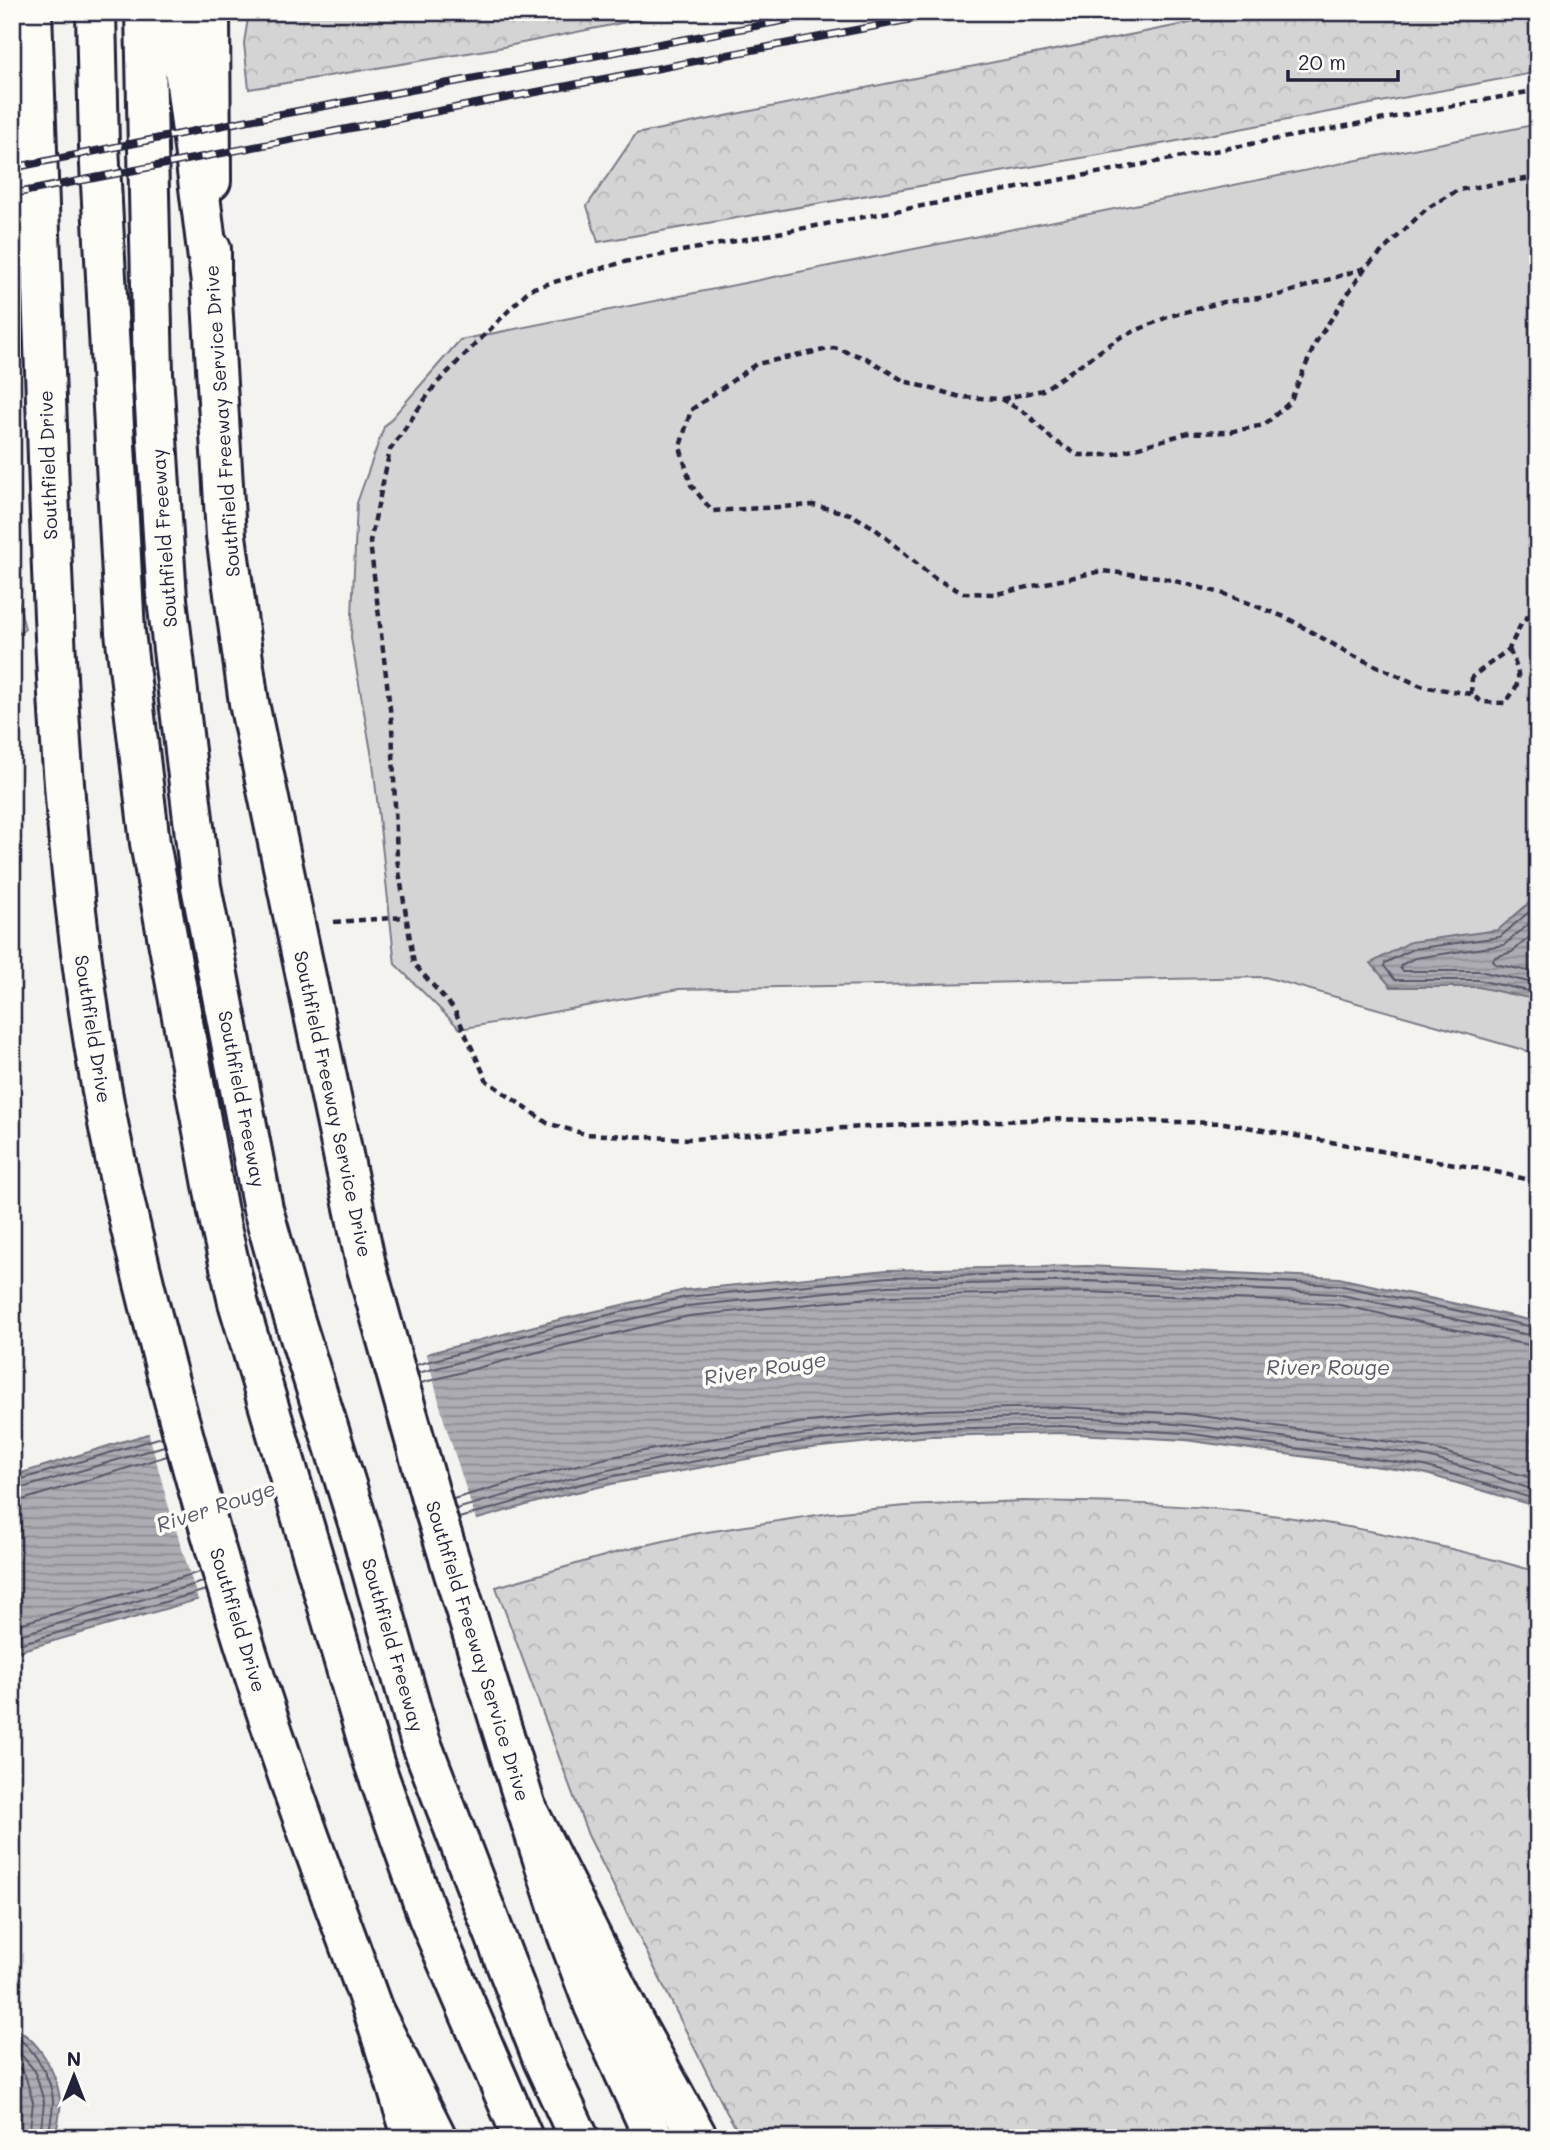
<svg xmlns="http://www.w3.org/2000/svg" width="1550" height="2150" font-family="Mali,sans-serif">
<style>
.grass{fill:#d5d4d5;stroke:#7c7b88;stroke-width:2}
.forest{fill:url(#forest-crowns);stroke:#7c7b88;stroke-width:2}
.water{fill:url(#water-rules);stroke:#757582;stroke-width:2}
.pier{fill:#f4f3ef}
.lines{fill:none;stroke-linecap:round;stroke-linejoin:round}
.shore{stroke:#59596b;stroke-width:2}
.major-casing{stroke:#22223b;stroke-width:44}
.highway-casing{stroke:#22223b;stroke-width:44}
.path{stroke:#22223b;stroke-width:4.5;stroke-dasharray:7 5;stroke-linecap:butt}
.major{stroke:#fdfcf7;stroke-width:38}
.highway{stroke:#fdfcf7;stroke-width:38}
.rail-casing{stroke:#22223b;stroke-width:8}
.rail{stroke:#fdfcf7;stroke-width:5;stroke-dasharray:16;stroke-linecap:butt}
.labels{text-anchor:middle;stroke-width:7;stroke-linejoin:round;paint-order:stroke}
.street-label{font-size:19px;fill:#22223b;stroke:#fdfcf7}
.water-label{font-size:21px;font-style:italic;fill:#59596b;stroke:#fdfcf7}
</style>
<defs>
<pattern id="forest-crowns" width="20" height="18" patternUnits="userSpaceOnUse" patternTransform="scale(1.75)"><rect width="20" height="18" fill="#d5d4d5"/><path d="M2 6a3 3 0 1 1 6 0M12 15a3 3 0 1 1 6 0" fill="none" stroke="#b7b6b8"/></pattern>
<pattern id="water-rules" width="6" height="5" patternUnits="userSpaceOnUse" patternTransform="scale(1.75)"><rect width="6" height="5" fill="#acacb2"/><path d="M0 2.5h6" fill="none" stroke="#8c8c92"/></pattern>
</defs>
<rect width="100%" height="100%" fill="#f4f3ef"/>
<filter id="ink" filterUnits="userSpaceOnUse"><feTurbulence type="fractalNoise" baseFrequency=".0143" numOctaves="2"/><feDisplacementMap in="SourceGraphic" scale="14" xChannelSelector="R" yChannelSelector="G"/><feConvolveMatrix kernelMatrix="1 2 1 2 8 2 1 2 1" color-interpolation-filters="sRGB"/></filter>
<g filter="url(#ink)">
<path class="grass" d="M1538 124V1054L1265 977 679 989 460 1029 395 964 373 763 351 638 357 503 384 427 460 340Z"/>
<path class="forest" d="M249 12H676L498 48 249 89 244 43Z
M1244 12H1538V72L1156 145 598 242 587 206 636 134Z
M12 576 25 629 12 638Z
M1022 1501C1088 1502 1153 1503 1219 1509 1327 1519 1434 1542 1538 1572V2138H742L727 2113 588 1835 496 1587 625 1550 694 1534 830 1513 906 1506Z"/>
<path class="water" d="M1538 895V1000L1478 987H1391L1371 963 1410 942 1498 930Z
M1088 1266 1339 1278 1538 1322V1507L1423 1473 1185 1440 1060 1433 930 1436 802 1449 616 1483 551 1498 12 1653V1476L124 1441 441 1350 550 1322 685 1290 887 1270Z
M12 2027C39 2039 56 2071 60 2099 62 2111 57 2126 55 2138H12Z"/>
<path class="pier" d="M426 1351 443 1417 477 1523 199 1603 167 1501 148 1430Z"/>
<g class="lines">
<path class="shore" d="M1538 904 1500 937 1413 949 1385 963 1384 966 1395 980H1478L1538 993
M1538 916 1504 945 1415 958 1401 965 1400 968 1403 971H1479L1538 984
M1538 930 1512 952 1495 957 1493 960 1495 964 1538 973
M416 1365 552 1328 686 1297 888 1277 1088 1273 1338 1285 1538 1328
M418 1373 554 1337 687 1306 888 1286 1088 1281 1337 1294 1538 1337
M421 1383 557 1347 689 1316 889 1296 1088 1292 1335 1304 1538 1347
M12 1482 162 1437
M12 1491 164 1446
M453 1499 545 1473 611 1457 799 1423 928 1410 1060 1407 1187 1414 1427 1447 1538 1480
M12 1501 22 1500 167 1456
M456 1509C652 1453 855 1416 1059 1417 1139 1418 1217 1428 1296 1439 1339 1445 1384 1448 1427 1457 1464 1466 1501 1480 1538 1491
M459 1518 549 1492 614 1476 801 1442 930 1429 1060 1426 1185 1433 1424 1466 1538 1500
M12 1626 200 1572
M12 1637 203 1582
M12 1646 206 1590
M12 2035C33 2044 54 2082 53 2104 52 2116 49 2127 49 2138
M12 2044 35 2071 44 2102 40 2138
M12 2060 25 2075 33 2102 29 2138"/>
<g class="major-casing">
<path id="major" d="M32 12C38 151 43 289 47 427 54 659 63 884 106 1113 121 1191 140 1269 160 1347 197 1491 239 1635 288 1776 314 1852 343 1927 370 2002 386 2047 398 2093 413 2138
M210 12 211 181
M211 249V283L226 536 249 703 366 1265 435 1512 526 1807 636 2026 698 2138"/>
</g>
<g class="highway-casing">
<path id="highway" d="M96 12 99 146 125 632 150 843 220 1223 238 1302 374 1763 428 1917 523 2138
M145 12 153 374 167 599 201 886 263 1209 285 1289 363 1539 420 1740 543 2060 579 2138
M177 12 211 283
M526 1807 567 1934 594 2006 654 2138
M372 2008 437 2138"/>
</g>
<path class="path" d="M1538 90 624 262 530 289 435 385 390 450 370 542 392 725 397 859 414 964 454 1009 487 1081 547 1123 585 1134 691 1139 844 1128 1047 1119 1224 1123 1488 1170 1538 1182
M1002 399 1043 390 1121 337 1170 316 1223 302 1276 296 1365 268
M1509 649C1520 675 1524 680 1505 703L1482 702 1471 694 1472 677 1509 649 1521 624 1538 605
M1471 694 1421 686 1352 655 1287 618 1225 594 1159 577 1102 571 996 594 963 593 934 578 873 527 850 514 813 505 712 511 691 485 680 447 691 410 756 364 834 348 866 358 904 381 961 397 1001 399 1027 414 1053 440 1078 455H1111L1188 433 1229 432 1264 425 1290 402 1316 342 1365 268 1426 209 1458 190 1538 177
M334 922 406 917"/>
<use href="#major" class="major"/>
<use href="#highway" class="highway"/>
<g class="rail-casing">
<path id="rail" d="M12 168 244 121 831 12
M12 194 948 12"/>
</g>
<use href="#rail" class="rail"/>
</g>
</g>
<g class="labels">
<g class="street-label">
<text transform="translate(222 421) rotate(-94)" y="7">Southfield Freeway Service Drive</text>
<text transform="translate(48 465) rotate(-92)" y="7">Southfield Drive</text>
<text transform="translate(164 538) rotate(-94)" y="7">Southfield Freeway</text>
<text transform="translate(93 1029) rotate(81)" y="7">Southfield Drive</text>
<text transform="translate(242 1099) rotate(79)" y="7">Southfield Freeway</text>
<text transform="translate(333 1104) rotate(78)" y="7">Southfield Freeway Service Drive</text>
<text transform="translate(238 1620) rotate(73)" y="7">Southfield Drive</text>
<text transform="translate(393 1645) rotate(74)" y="7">Southfield Freeway</text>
<text transform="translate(478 1651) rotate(73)" y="7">Southfield Freeway Service Drive</text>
</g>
<g class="water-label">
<text x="1328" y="1375">River Rouge</text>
<text transform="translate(765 1369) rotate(-9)" y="7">River Rouge</text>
<text transform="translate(216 1507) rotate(-18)" y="7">River Rouge</text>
</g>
</g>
<rect width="1550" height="2150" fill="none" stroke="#fdfcf7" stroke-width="42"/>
<rect x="21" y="21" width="1508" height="2108" fill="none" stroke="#22223b" stroke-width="2.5" filter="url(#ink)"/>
<g transform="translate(74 2076)" stroke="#fdfcf7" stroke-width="5" paint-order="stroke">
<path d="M0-5L12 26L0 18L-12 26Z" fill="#22223b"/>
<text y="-10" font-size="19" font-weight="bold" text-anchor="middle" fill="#22223b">N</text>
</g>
<path d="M1288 70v10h110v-10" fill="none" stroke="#22223b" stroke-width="3.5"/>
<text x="1298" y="70" font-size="21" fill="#22223b" stroke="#fdfcf7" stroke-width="5" paint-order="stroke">20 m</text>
</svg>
